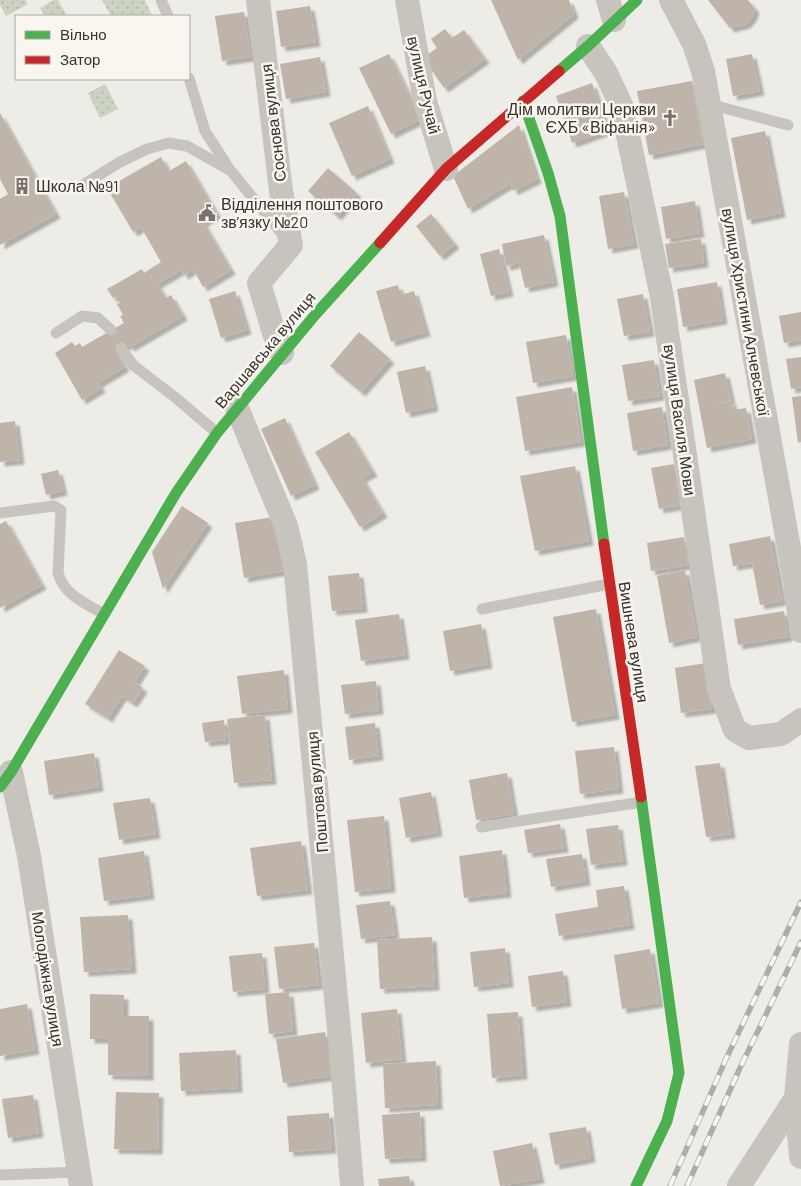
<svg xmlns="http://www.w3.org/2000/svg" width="801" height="1186" font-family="Barlow,sans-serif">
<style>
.grass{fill:url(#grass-dots)}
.building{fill:#bfb4aa;filter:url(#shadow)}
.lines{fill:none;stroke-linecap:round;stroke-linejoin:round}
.lane{stroke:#c7c4be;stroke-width:11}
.street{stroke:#c7c4be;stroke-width:24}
.fast{stroke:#4caf50;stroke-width:11}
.jam{stroke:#c62828;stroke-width:11}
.rail-casing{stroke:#afada8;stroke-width:5.5}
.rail{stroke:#f9f6ef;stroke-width:4;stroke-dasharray:11;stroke-linecap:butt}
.labels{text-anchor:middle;stroke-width:5;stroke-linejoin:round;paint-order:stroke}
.street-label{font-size:16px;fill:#38332c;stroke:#f9f6ef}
.poi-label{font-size:16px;fill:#38332c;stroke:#f9f6ef;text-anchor:start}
</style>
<defs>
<pattern id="grass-dots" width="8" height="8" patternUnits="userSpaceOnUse" patternTransform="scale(1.25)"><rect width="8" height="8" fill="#ccd3c2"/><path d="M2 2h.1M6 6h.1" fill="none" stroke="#b0b6a7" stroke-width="1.8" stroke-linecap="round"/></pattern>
<filter id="shadow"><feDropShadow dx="4.5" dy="4.5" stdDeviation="1" flood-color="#0004"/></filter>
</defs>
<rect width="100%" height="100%" fill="#eeece6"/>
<path class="grass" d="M0 0H25L28 4 6 16 0 5Z
M54 0H58L67 16H45L40 8Z
M102 0H145L152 16H111Z
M105 84 118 109 100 118 88 93Z"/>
<path class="building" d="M491 0H569L574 14 518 60Z
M708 0H748L755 9 752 17 746 24 730 28Z
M310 6 316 42 281 47 276 11Z
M244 12 251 57 222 61 215 16Z
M445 29 452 38 464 30 485 59 444 88 423 58 437 48 431 39Z
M389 54 421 119 391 134 359 68Z
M752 54 760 91 733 96 726 59Z
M320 57 326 92 286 99 280 64Z
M692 81 703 144 649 155 637 91Z
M592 83 608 130 572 143 556 96Z
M368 106 390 159 352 176 329 123Z
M0 113 56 214 0 245V199L8 194 0 179Z
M519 125 537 179 513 191 511 183 468 209 453 176Z
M765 131 781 213 747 220 731 138Z
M161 157 169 171 186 161 217 214 203 222 231 270 203 287 193 269 184 275 181 270 157 284 166 298 171 295 183 316 130 347 128 344 116 351 125 367 98 383 101 388 82 400 55 353 72 342 75 346 80 343 82 347 124 323 120 316 123 315 117 304 120 303 116 296 113 298 107 289 142 269 144 273 161 262 141 227 133 232 107 188Z
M328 168 357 193 337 216 308 191Z
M624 192 634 244 608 249 599 196Z
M695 201 700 233 666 239 661 207Z
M431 214 455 244 440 256 416 226Z
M544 235 554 282 525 288 519 263 506 266 502 244Z
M701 239 704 263 669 268 665 244Z
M499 249 509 292 491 296 480 254Z
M717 282 723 320 683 327 677 289Z
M398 285 401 295 414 291 426 332 391 342 376 291Z
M235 291 247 330 221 338 209 299Z
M643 294 650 332 624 336 617 299Z
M801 312V340L784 343 779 316Z
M359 332 390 359 361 392 330 366Z
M566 335 573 376 533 383 526 342Z
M801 357V387L791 389 786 359Z
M654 360 660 396 628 401 622 365Z
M425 366 434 407 406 413 397 372Z
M725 373 731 400 711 405 732 401 733 410 746 408 752 439 707 448 694 380Z
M572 387 581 442 525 451 516 397Z
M801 396V442L798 443 792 397Z
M662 407 668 445 633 451 627 413Z
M285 418 315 485 291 496 261 429Z
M15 421 20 460 0 462V423Z
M349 432 373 472 362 478 383 513 360 527 315 452Z
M674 464 681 505 659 509 651 468Z
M575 466 589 541 535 551 520 476Z
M58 470 63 491 46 495 41 474Z
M182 506 208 523 163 589 152 552Z
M274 517 283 571 244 578 235 523Z
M6 521 42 585 0 608V524Z
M770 536 782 601 760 605 752 563 733 566 729 544Z
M684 537 688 565 651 571 647 543Z
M685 570 697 637 669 643 657 576Z
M359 573 363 608 332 611 328 576Z
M596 609 615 715 572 722 553 617Z
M784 611 788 637 738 645 734 619Z
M399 614 405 655 361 661 355 620Z
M481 624 488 664 450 671 443 631Z
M119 650 145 666 135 682 143 688 133 703 122 696 108 718 85 704Z
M706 663 712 709 681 713 675 668Z
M284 670 288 709 242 714 237 676Z
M376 681 379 710 345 714 341 685Z
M265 715 272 780 234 783 227 719Z
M224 720 226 740 205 742 202 723Z
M375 723 379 756 349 760 345 727Z
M614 747 619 789 580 794 575 751Z
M94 753 99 787 49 795 44 761Z
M720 763 731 834 706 837 695 766Z
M507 773 514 814 476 820 469 780Z
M431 792 438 832 406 838 399 798Z
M150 798 156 834 119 840 113 803Z
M384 816 391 888 355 892 347 820Z
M560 824 564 848 528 853 524 830Z
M618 825 623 861 591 865 586 829Z
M301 841 308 890 257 896 250 848Z
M502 850 507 893 464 898 459 856Z
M144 851 150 895 104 901 98 858Z
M582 854 586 881 551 887 546 859Z
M624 886 630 925 559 936 555 914 598 907 596 890Z
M390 901 395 935 361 939 356 905Z
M128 915 132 969 84 972 80 917Z
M432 937 435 986 380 989 377 940Z
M314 943 319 985 279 989 274 947Z
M505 948 509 983 474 987 470 952Z
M650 949 659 1003 622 1009 614 955Z
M262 953 265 989 233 992 229 956Z
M563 971 567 1002 532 1007 528 976Z
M289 992 293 1031 269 1034 265 994Z
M90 994 124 995V1016H149V1076L108 1075V1039H90Z
M27 1004 35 1050 0 1056V1009Z
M397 1009 402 1059 366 1063 361 1013Z
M518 1012 523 1075 492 1078 487 1014Z
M325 1032 332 1076 283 1083 276 1039Z
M236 1050 238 1088 181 1091 179 1053Z
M436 1061 438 1105 385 1108 383 1064Z
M116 1092 159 1093 158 1150 114 1149Z
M33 1095 39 1133 8 1138 2 1099Z
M420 1112 422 1157 385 1159 382 1115Z
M329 1113 332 1149 289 1152 287 1116Z
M586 1127 591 1158 555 1165 549 1133Z
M532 1143 540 1179 500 1186 493 1151Z
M409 1176 411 1186H379L378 1179Z"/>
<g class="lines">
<path class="lane" d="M161 0 168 16
M189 78 205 131 230 170
M709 104 788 125
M83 185 120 162 147 149 169 143 187 146 231 171 284 236
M56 333 82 316 98 318 111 330
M121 348 133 365 176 398 217 433
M0 513 54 506 61 510 58 573C64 595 86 604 104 614
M482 609 609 584
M481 827 642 802
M0 1175 79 1172"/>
<path class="street" d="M258 0 281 191 291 245 259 283 274 333 282 353
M407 0 425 101 446 169
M608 0 614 20
M671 0 694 44 703 71 796 587 801 631
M588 46 606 73 622 107 662 297 719 689 735 730 749 738 781 734 801 720
M237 408 286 526 295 564 341 1051 352 1186
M11 772 29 856 81 1186
M796 1098 801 1157
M739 1186 796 1098 801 1044"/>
<path class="fast" d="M559 71 588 46 637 0
M523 101 548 173 560 216 604 544
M0 787 11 772 176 493 217 433 315 315 380 243
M636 1186 667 1121 679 1073 641 797"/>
<path class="jam" d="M380 243 446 169 559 71
M604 544 641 797"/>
<g class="rail-casing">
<path id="rail" d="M670 1186 726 1059 801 902
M687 1186 740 1068 801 942"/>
</g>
<use href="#rail" class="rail"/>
</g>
<defs>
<g id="church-bare" transform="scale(1.35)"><path d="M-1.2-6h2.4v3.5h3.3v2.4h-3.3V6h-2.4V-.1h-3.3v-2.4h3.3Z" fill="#78746d" stroke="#f9f6ef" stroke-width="2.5" paint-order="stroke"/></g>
<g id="building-bare" transform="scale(1.35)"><path d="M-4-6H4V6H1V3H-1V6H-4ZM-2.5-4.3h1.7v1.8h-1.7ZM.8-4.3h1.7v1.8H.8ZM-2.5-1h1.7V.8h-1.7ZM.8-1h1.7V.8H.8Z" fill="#78746d" stroke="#f9f6ef" stroke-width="2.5" paint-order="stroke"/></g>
<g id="civic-bare" transform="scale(1.35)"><path d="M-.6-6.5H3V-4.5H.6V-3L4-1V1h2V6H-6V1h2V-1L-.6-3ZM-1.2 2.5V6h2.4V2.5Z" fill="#78746d" stroke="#f9f6ef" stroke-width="2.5" paint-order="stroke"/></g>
</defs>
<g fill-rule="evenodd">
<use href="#church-bare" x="670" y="118"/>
<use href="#building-bare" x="22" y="186"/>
<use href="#civic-bare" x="207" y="213"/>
</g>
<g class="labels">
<g class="street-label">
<text transform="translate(424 85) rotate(77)" y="6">вулиця Ручай</text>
<text transform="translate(273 123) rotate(-97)" y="6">Соснова вулиця</text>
<text transform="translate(746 312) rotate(80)" y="6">вулиця Христини Алчевської</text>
<text transform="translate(265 350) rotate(-50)" y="6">Варшавська вулиця</text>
<text transform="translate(680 420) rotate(82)" y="6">вулиця Василя Мови</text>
<text transform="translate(634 642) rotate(81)" y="6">Вишнева вулиця</text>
<text transform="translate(317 792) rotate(-95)" y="6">Поштова вулиця</text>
<text transform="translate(48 979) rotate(81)" y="6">Молодіжна вулиця</text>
</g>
<g class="poi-label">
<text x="656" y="115" text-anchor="end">Дім молитви Церкви<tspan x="656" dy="18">ЄХБ «Віфанія»</tspan></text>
<text x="36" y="192">Школа №91</text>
<text x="221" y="210">Відділення поштового<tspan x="221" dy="18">зв’язку №20</tspan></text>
</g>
</g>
<rect x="15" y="15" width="175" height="65" fill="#f9f6ef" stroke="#aca8a1"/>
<rect x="25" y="31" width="25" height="8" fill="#4caf50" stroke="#aca8a1"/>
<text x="60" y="40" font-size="15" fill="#38332c">Вільно</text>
<rect x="25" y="56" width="25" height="8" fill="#c62828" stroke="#aca8a1"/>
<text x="60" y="65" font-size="15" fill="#38332c">Затор</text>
</svg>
